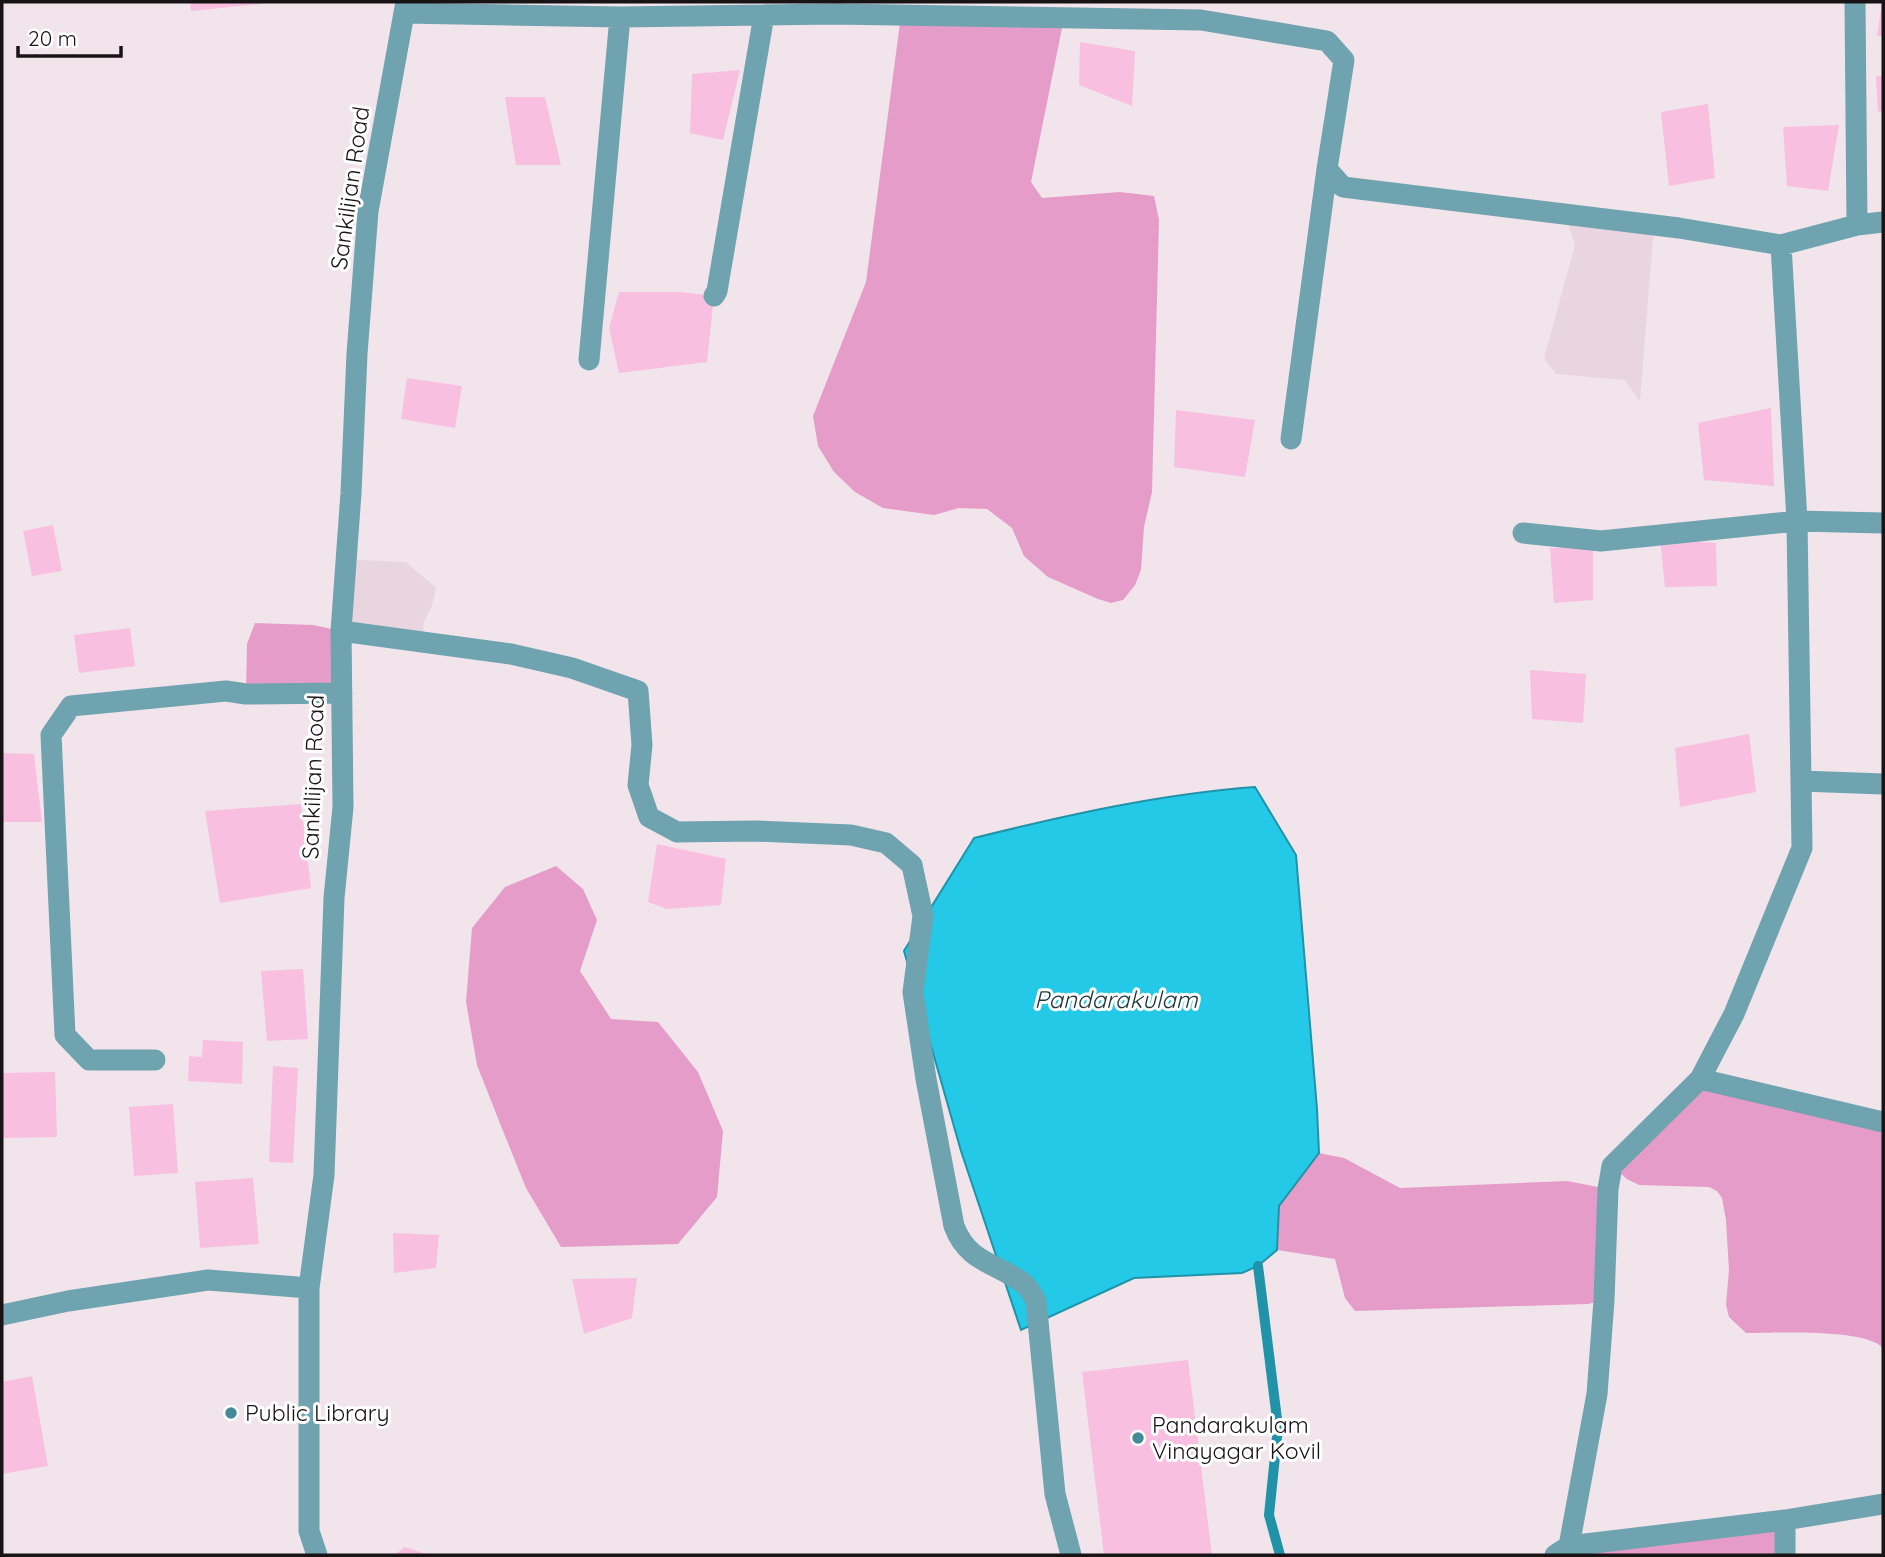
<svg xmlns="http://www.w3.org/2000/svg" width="1885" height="1557" font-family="Quicksand,sans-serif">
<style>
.built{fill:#e9d5e0}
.green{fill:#e59cc8}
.water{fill:#23c9e6;stroke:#2093a8;stroke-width:2}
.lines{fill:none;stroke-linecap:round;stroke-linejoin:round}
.stream{stroke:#2093a8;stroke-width:10}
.building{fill:#f9bfe1}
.minor{stroke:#6ea3af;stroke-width:21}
.poi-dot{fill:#468a99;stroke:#fff;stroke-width:2.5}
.labels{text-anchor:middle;stroke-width:6;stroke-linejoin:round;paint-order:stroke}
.street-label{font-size:23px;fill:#181416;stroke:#fff}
.poi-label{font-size:23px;fill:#181416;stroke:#fff;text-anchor:start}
.water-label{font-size:24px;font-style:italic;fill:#1d353b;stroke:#fff}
</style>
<rect width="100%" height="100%" fill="#f1e4eb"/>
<path class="built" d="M1565 214 1654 225 1640 401 1625 380 1556 374 1544 358 1575 245Z
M347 557 358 560 406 562 436 588 432 606 423 624 424 635 341 631Z"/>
<path class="green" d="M901 15 1064 18 1031 182 1042 198 1120 192 1154 196 1159 220 1152 492 1144 527 1141 570 1135 585 1123 600 1111 603 1098 599 1048 577 1024 556 1012 528 987 509 959 508 934 515 883 508 855 492 834 472 818 446 813 416 866 282Z
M255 623 313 625 341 631 342 693 246 694 247 644Z
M556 866 583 889 597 920 580 971 611 1019 658 1022 698 1072 723 1131 717 1197 678 1244 561 1247 526 1188 501 1126 477 1065 466 1002 472 928 505 887Z
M1700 1079 1883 1122V1348C1866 1328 1774 1333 1746 1333L1729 1317 1726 1305 1729 1270 1726 1220 1722 1198 1717 1191 1709 1187 1639 1185 1627 1179 1612 1166Z
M1319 1153 1344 1158 1400 1188 1567 1181 1608 1189 1604 1300 1588 1304 1355 1311 1345 1298 1335 1259 1277 1250 1279 1206Z
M1785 1520V1555H1555Z"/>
<path class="water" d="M1255 787 1296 855 1317 1109 1319 1153 1279 1206 1277 1250 1258 1266 1242 1273 1134 1278 1021 1330 961 1151 904 951 974 838C1067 815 1160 794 1255 787Z"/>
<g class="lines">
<path class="stream" d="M1258 1266 1278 1427 1269 1515 1280 1555"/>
</g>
<path class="building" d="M190 2H262V4L191 11Z
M1882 3 1883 36H1877Z
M1080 42 1135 51 1132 106 1079 85Z
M740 70 723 140 690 133 692 74Z
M1876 76H1883V111L1878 112Z
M505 97H545L561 165H516Z
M1708 104 1715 178 1669 186 1661 112Z
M1839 125 1828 191 1787 186 1783 127Z
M619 292H681L714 296 707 362 619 373 609 328Z
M407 378 462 386 455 428 401 419Z
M1771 408 1774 486 1704 480 1698 423Z
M1176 410 1255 420 1245 477 1174 467Z
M53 525 62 571 32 576 23 531Z
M1660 539 1716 543 1717 586 1665 587Z
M1593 547V600L1554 603 1550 548Z
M130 628 135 666 79 673 74 635Z
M1530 670 1586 674 1583 723 1532 719Z
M1749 734 1756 792 1680 807 1675 748Z
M2 753 34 754 42 822H2Z
M301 804 311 888 220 903 205 811Z
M657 844 726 859 721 905 667 909 648 902Z
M303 969 308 1039 267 1041 261 971Z
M203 1040 243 1042 242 1084 188 1081 189 1056 202 1057Z
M273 1066 298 1068 293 1163 269 1162Z
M55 1072 57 1137 2 1138V1073Z
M173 1104 178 1173 134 1176 129 1107Z
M253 1178 259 1244 200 1248 195 1182Z
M393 1233 439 1235 436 1268 394 1273Z
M637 1278 632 1318 584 1334 572 1279Z
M1188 1360 1212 1555H1104L1082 1372Z
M32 1376 48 1466 2 1474V1382Z
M405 1547 429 1555H394Z"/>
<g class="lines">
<path class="minor" d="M1855 2 1857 225
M405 13 620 17 834 14 1201 20 1327 41 1344 60 1327 169 1343 187 1679 228 1781 245 1857 225 1883 222
M714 296 717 291 764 15
M589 360 620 17
M1291 439 1327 169
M1523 533 1601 541 1797 521 1883 523
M341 631 511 654 572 668 638 691 642 745 638 785 649 817 677 832 755 831 851 835 886 843 912 865 923 916 913 992 926 1079 954 1226C968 1263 995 1262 1023 1283 1029 1287 1032 1295 1036 1301L1055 1494 1071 1555
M1801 781 1883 784
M155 1060H89L65 1035 51 735 71 706 226 691 246 694 342 693
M1700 1079 1883 1122
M2 1315 68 1301 208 1280 309 1288
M1569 1546 1785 1520 1883 1504
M317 1555 309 1531V1288L324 1175 334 898 343 807 341 631 351 493 357 354 368 211 406 2
M1555 1555 1569 1546 1597 1394 1604 1300 1608 1189 1612 1166 1700 1079 1734 1014 1802 848 1797 521 1781 245
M1785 1555V1520"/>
</g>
<g class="poi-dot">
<circle cx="231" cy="1413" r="7"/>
<circle cx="1138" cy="1438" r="7"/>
</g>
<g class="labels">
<g class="street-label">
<text transform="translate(350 188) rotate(-82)" y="8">Sankilijan Road</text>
<text transform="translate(313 777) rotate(-88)" y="8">Sankilijan Road</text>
</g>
<g class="poi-label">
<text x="245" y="1421">Public Library</text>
<text x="1152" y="1433">Pandarakulam<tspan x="1152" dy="26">Vinayagar Kovil</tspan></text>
</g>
<g class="water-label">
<text x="1116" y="1008">Pandarakulam</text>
</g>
</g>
<rect width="1885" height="1557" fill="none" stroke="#181416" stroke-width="7"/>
<path d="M18 46v10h103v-10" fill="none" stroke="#181416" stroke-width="3.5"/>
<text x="28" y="46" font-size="21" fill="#181416" stroke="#ffffff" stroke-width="5" paint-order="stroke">20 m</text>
</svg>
